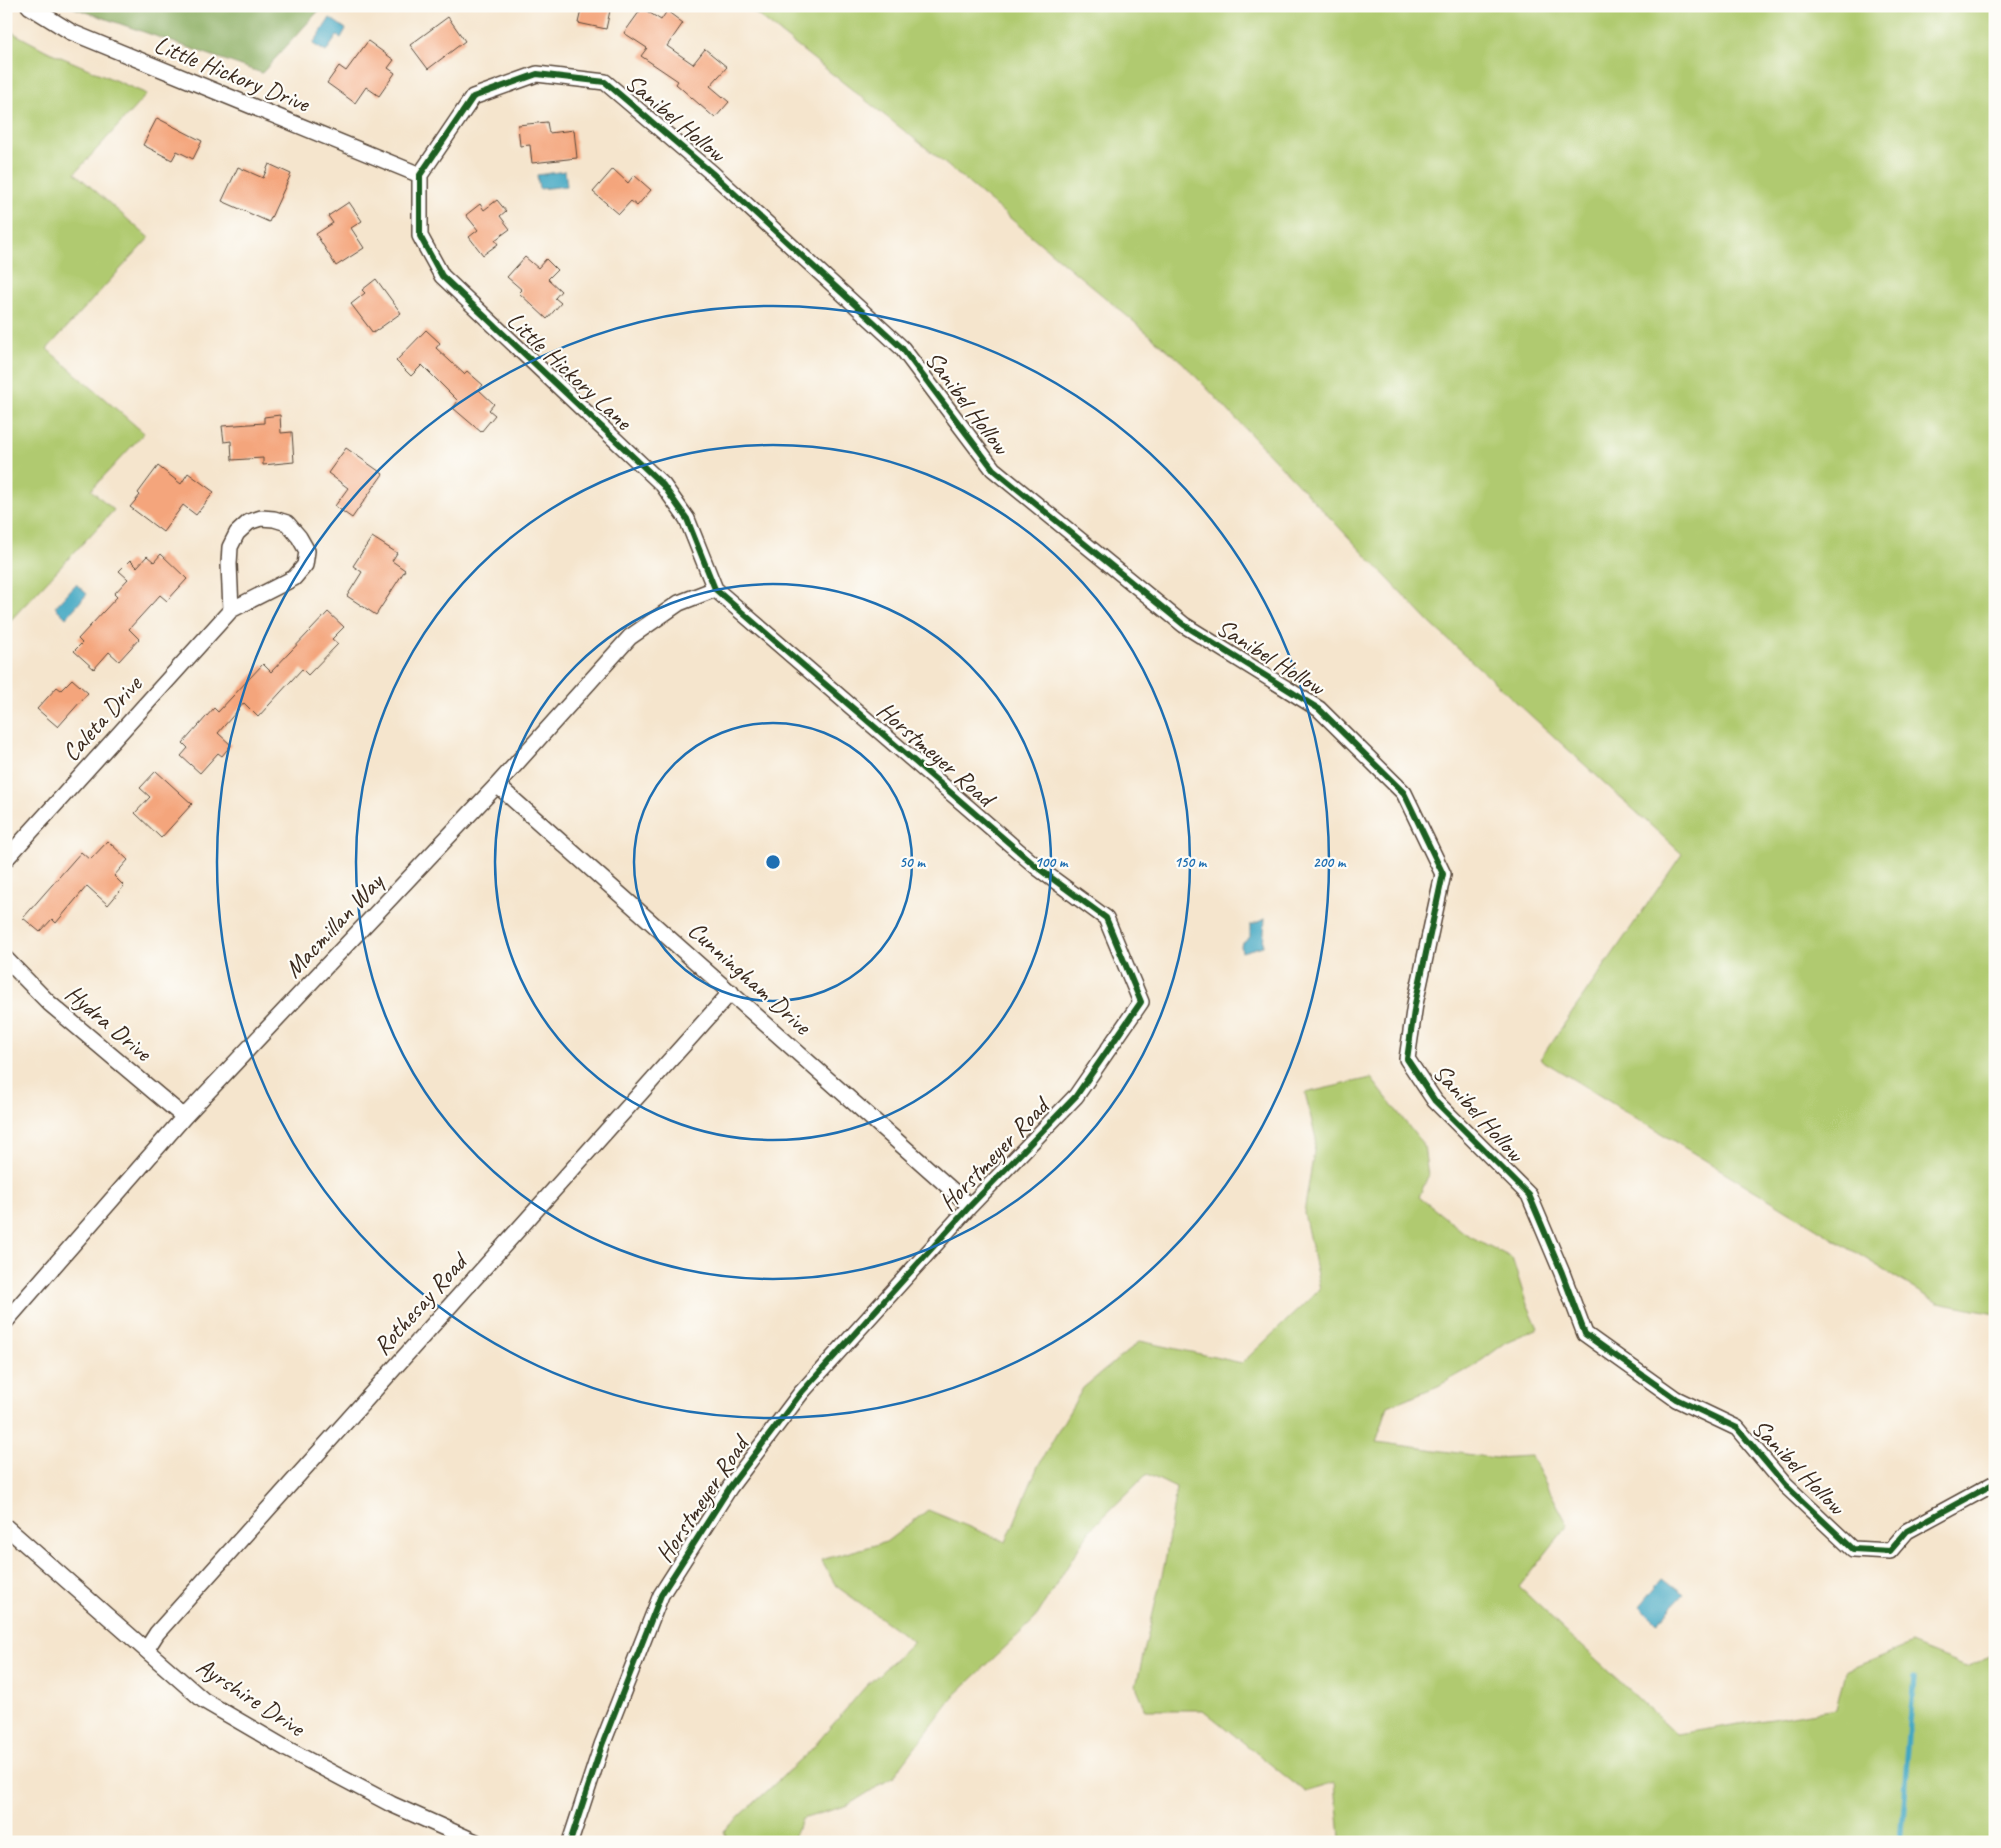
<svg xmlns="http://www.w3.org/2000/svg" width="2001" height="1848" font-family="Caveat,sans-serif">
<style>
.green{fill:#b0ca6f;stroke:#767a46}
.forest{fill:#8cae62;stroke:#646c40}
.water{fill:#42a7c2;stroke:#3e6870}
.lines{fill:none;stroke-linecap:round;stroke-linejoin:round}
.stream{stroke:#42a7c2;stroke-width:5.5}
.building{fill:#f4a57c}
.minor-casing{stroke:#574638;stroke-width:18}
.minor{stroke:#fff;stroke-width:15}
.cycleway-casing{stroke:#fdfcf7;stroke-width:9}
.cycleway{stroke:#1b5e20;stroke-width:6}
.ring{fill:none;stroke:#1f6fb2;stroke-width:2.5}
.labels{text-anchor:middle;stroke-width:4.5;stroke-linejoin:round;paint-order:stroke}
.street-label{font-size:25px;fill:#3b2a1e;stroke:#fdfcf7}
.centre{fill:#1f6fb2;stroke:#fdfcf7;stroke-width:2.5}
.ring-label{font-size:15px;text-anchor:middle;font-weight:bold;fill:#1f6fb2;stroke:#fdfcf7;stroke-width:4.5;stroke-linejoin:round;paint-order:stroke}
</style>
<rect width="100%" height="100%" fill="#fdfcf7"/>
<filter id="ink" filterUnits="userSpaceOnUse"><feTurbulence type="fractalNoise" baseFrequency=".02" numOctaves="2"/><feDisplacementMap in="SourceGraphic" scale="10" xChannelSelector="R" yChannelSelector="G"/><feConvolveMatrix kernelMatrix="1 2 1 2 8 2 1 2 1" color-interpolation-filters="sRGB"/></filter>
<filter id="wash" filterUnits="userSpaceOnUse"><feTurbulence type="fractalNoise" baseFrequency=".0096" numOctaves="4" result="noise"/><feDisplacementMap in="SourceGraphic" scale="20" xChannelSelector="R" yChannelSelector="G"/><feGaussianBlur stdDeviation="1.12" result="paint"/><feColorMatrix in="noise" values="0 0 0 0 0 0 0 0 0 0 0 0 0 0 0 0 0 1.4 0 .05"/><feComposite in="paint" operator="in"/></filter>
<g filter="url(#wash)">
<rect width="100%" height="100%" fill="#f5e5cd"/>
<path class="green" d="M746 6H1995V1314L1938 1303 1540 1059 1682 854 1430 623 1182 362 930 151Z
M6 29 47 51 147 94 75 173 149 238 47 349 144 433 91 490 114 510 6 625Z
M1371 1078 1424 1146 1428 1176 1419 1197 1466 1234 1512 1258 1525 1299 1538 1328 1508 1341 1474 1366 1438 1386 1388 1406 1376 1442 1495 1458 1531 1456 1568 1525 1519 1587 1676 1734 1836 1709 1845 1671 1911 1644 1966 1666 1995 1654V1842H1338L1340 1838 1335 1783 1305 1792 1203 1710H1146L1136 1686 1165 1562 1176 1488 1147 1474 1090 1530 1035 1619 954 1696 893 1777 848 1805 802 1819 791 1842H728L724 1831 809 1752 866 1686 914 1642 836 1586 821 1560 886 1542 928 1510 1006 1542 1038 1466 1083 1388 1140 1341 1242 1363 1320 1289 1304 1213 1316 1139 1305 1093Z"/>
<path class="forest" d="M69 6H323L262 73Z"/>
<path class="water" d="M330 18 346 29 341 38 337 36 326 52 313 44Z
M565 171 567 186 539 189 537 175Z
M76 584 87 594 66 618 55 607Z
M1265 919 1263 946 1242 952 1241 945 1250 937V925Z
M1663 1578 1684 1594 1657 1623 1640 1606Z"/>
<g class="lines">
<path class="stream" d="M1900 1842 1914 1677"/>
</g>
<g id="blocks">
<path class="building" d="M582 6H611L606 29 578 23Z
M642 8 661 20 667 11 683 23 667 46 693 64 705 49 727 67 710 86 729 102 715 118 676 84 678 81 641 56 647 48 624 33Z
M448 17 465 41 428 69 410 45Z
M368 41 394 60 388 68 395 73 379 96 366 87 355 103 327 83 339 66 346 71Z
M157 118 202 141 193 159 177 151 172 160 143 145Z
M547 122 549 133 574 130 577 158 532 163 530 145 520 146 518 125Z
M269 164 291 174 269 222 222 201 238 167 263 178Z
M613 169 628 183 634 175 651 190 637 206 631 201 619 214 593 192Z
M497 200 506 211 500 216 510 229 495 240 498 244 483 255 469 237 478 230 466 215 480 204 484 210Z
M349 202 362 221 351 228 364 248 336 266 316 234 333 223 328 216Z
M525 257 538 268 546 259 557 270 548 279 561 291 555 298 561 303 547 319 519 293 522 290 507 277Z
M376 279 401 313 373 333 351 304 365 293 362 290Z
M426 330 440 343 436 348 464 374 467 371 483 385 479 390 494 404 489 410 495 415 481 432 453 408 458 401 422 365 411 376 396 361Z
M280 415 281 433 292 432 294 462 263 465V458L232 460 231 441 224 442 222 426 264 423V417Z
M346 448 383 474 352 518 335 506 348 488 328 473Z
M158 466 181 484 188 473 214 492 196 515 183 505 163 532 130 507 140 495 138 493Z
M372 537 397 553 392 561 405 570 376 615 347 596 362 572 353 566Z
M161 554 187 579 167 601 160 595 129 629 139 639 119 661 109 652 94 669 74 651 82 643 78 639 117 597 114 594 128 579 119 571 130 560 137 567 147 556 154 562Z
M328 612 344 627 332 639 338 644 308 675 302 669 258 717 244 703 218 733 231 745 222 756 218 753 200 773 181 756 188 748 183 743 214 708 218 712 263 664 271 672Z
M72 679 88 693 58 727 37 709 57 687 61 690Z
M156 771 192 804 161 838 135 813 150 797 140 788Z
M108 841 128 860 114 876 124 886 108 905 87 886 56 923 52 919 40 932 23 918 81 852 90 860Z"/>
</g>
</g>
<g filter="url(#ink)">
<use href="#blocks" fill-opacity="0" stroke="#574638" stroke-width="1"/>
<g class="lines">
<g class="minor-casing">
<path id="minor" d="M29 6 71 32 420 175
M420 175 473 97 537 74 605 82 712 173 902 348 993 469 1184 625 1319 709 1404 793 1443 874 1415 1004 1407 1059 1435 1101 1529 1195 1562 1273 1585 1334 1676 1399 1737 1428 1785 1485 1853 1549 1890 1551 1907 1531 1995 1483
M420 175V236L442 276 663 485 687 519 715 589 1038 868 1106 918 1141 1002 1076 1096 970 1206 801 1393 730 1487 661 1595 602 1745 570 1842
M497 785 970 1206
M6 859 231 610 294 578 305 565 307 551 299 537 287 523 274 519 261 518 249 522 237 533 230 547 229 564 231 610
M6 959 49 1003 184 1117
M6 1321 184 1117 497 785 630 637 679 603 715 589
M6 1527 203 1700 287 1749 391 1804 476 1842
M146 1650 157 1633 731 992"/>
</g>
<use href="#minor" class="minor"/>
<g class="cycleway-casing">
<path id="cycleway" d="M570 1842 602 1745 661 1595 730 1487 801 1393 970 1206 1076 1096 1141 1002 1106 918 1038 868 715 589 687 519 663 485 442 276 420 236V175L473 97 537 74 605 82 712 173 902 348 993 469 1184 625 1319 709 1404 793 1443 874 1415 1004 1407 1059 1435 1101 1529 1195 1562 1273 1585 1334 1676 1399 1737 1428 1785 1485 1853 1549 1890 1551 1907 1531 1995 1483"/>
</g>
<use href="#cycleway" class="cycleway"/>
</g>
</g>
<g class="ring">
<circle cx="773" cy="862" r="139"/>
<circle cx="773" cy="862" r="278"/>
<circle cx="773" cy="862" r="417"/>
<circle cx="773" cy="862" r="556"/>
</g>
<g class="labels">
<g class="street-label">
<text transform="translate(232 73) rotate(22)" y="9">Little Hickory Drive</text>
<text transform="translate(676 117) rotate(40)" y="9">Sanibel Hollow</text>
<text transform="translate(570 370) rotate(43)" y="9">Little Hickory Lane</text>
<text transform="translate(968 402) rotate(53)" y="9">Sanibel Hollow</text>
<text transform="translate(1271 656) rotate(32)" y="9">Sanibel Hollow</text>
<text transform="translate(101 718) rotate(-48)" y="9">Caleta Drive</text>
<text transform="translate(936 753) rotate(41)" y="9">Horstmeyer Road</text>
<text transform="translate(333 925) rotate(-47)" y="9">Macmillan Way</text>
<text transform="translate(750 977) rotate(42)" y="9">Cunningham Drive</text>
<text transform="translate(109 1022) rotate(40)" y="9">Hydra Drive</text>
<text transform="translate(1479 1112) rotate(48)" y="9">Sanibel Hollow</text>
<text transform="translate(993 1154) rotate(-46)" y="9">Horstmeyer Road</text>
<text transform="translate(419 1304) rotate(-48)" y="9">Rothesay Road</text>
<text transform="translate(1799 1466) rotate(46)" y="9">Sanibel Hollow</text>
<text transform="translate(701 1499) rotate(-56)" y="9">Horstmeyer Road</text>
<text transform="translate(251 1696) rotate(33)" y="9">Ayrshire Drive</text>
</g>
</g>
<circle cx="773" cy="862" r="8" class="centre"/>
<g class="ring-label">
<text x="912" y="867">50 m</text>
<text x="1051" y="867">100 m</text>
<text x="1190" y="867">150 m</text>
<text x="1329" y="867">200 m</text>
</g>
<rect width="2001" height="1848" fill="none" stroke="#fdfcf7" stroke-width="25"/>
</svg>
